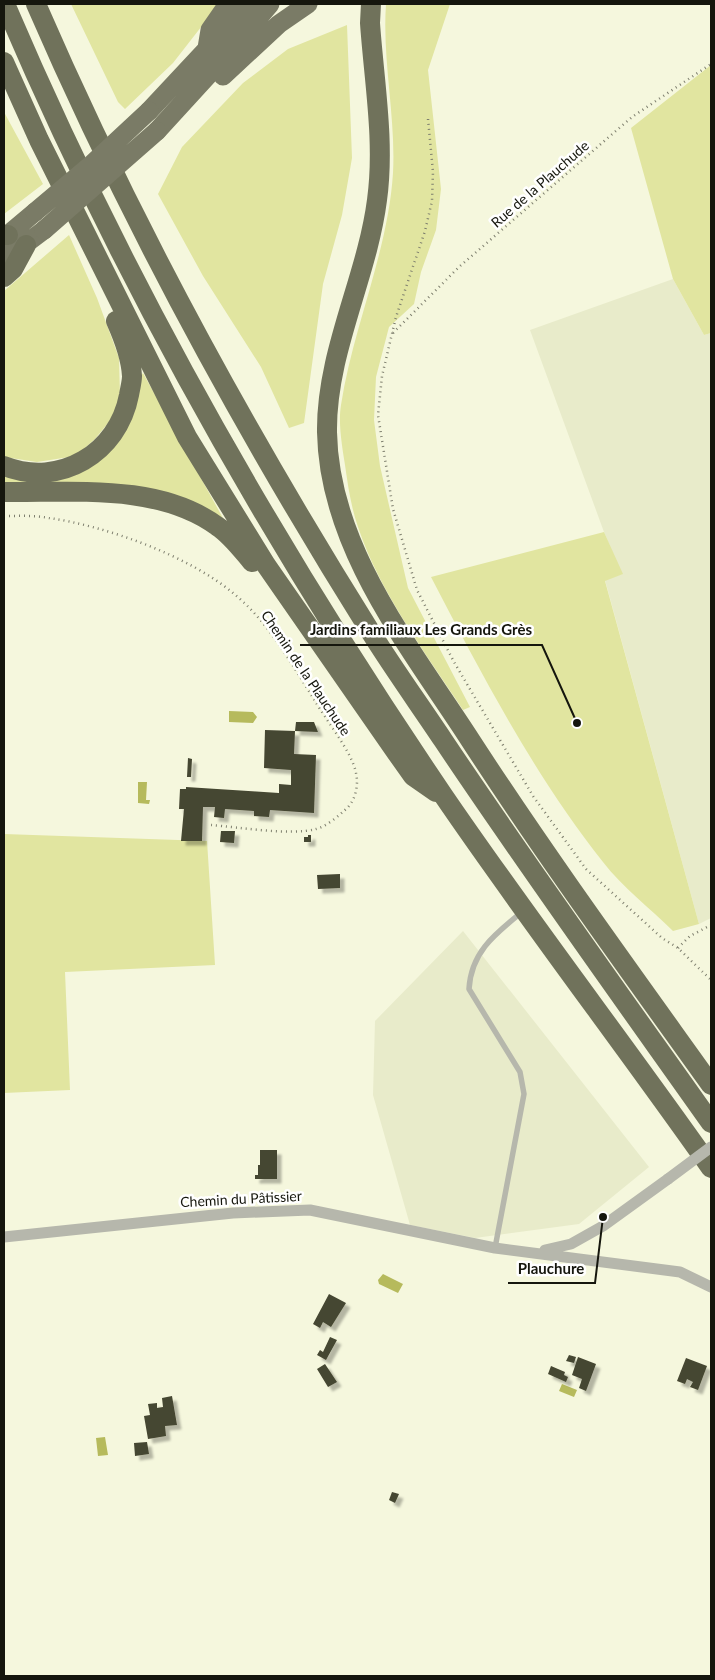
<svg xmlns="http://www.w3.org/2000/svg" width="715" height="1680" font-family="Lato,sans-serif">
<style>
.built{fill:#e8ebca}
.green{fill:#e1e5a0}
.water{fill:#b6ba5c}
.building{fill:#454631;filter:url(#shadow)}
.lines{fill:none;stroke-linecap:round;stroke-linejoin:round}
.path{stroke:#7e7f6e;stroke-width:2.5;stroke-dasharray:1 4;stroke-linecap:butt}
.service{stroke:#b6b7ac;stroke-width:5.5}
.minor{stroke:#b6b7ac;stroke-width:11}
.trunk{stroke:#7a7b66;stroke-width:19}
.motorway{stroke:#70725b;stroke-width:20}
.minor-bridge{stroke:#b6b7ac;stroke-width:11}
.trunk-bridge{stroke:#7a7b66;stroke-width:19}
.labels{text-anchor:middle;stroke-width:5;stroke-linejoin:round;paint-order:stroke}
.street-label{font-size:14px;fill:#15160d;stroke:#fff}
.leader{fill:none;stroke:#15160d;stroke-width:2}
.callout-dot{fill:#15160d;stroke:#fff;stroke-width:2}
.callout-label{font-size:15px;text-anchor:middle;font-weight:bold;fill:#15160d;stroke:#fff;stroke-width:5;stroke-linejoin:round;paint-order:stroke}
</style>
<defs>
<filter id="shadow"><feDropShadow dx="4.5" dy="4.5" stdDeviation="1" flood-color="#0004"/></filter>
</defs>
<rect width="100%" height="100%" fill="#f5f7dd"/>
<path class="built" d="M673 279 704 335 711 333V918L699 924 605 580 622 574 604 532 530 330Z
M463 931 649 1167 579 1224 475 1238 410 1225 373 1095 375 1021Z"/>
<path class="green" d="M71 4H219L173 63 125 109 118 102Z
M386 4H450L428 70 441 189 436 230 421 272 414 304 389 327 376 377 374 420 380 466 408 588 470 707 463 710C425 652 380 593 358 527 351 507 348 486 345 465 342 446 338 423 341 405 353 327 388 252 393 173 396 117 382 60 386 4Z
M347 25 352 158 342 215 323 284 304 423 289 428 261 367 203 276 158 194 182 147 243 83 288 49Z
M711 65V333L704 335 673 279 631 128Z
M4 112 43 184 4 214Z
M69 235 97 298 119 358 120 395 113 417 95 439 76 456 37 462 4 457V291Z
M143 373 224 520 199 505 4 486V474L76 472Z
M604 532 623 574 605 581 699 924 673 931C650 908 622 887 603 862 534 775 482 675 431 577Z
M4 834 207 841 215 965 65 972 70 1090 4 1093Z"/>
<path class="water" d="M229 711 253 712 257 717 253 723 229 722Z
M138 782H147L146 800H150L149 804 138 803Z
M383 1274 403 1284 398 1293 379 1284 378 1280Z
M562 1384 577 1390 574 1397 559 1391Z
M105 1437 108 1455 98 1456 96 1438Z"/>
<path class="building" d="M296 722H314L318 732 295 731Z
M265 730 295 731 294 754 316 755 314 813 270 810 269 817 254 816V811L225 809 224 818 214 817 215 807H203L202 841H181L184 809H179L180 789H186V787L279 793V784L291 785V770L264 768Z
M188 758 192 759 191 777H187Z
M221 831H235L234 843 220 842Z
M308 835H311V842H304V837H308Z
M340 874V888L318 889 317 875Z
M260 1150H277V1179H255V1175H258V1165H260Z
M329 1294 346 1303 331 1327 323 1322 320 1328 313 1324Z
M330 1337 337 1340 326 1360 317 1355 320 1350 323 1352Z
M569 1355 576 1357 574 1363 566 1361Z
M578 1357 596 1364 586 1391 579 1388 582 1379 572 1375Z
M686 1358 707 1366 698 1390 690 1387 693 1382 687 1379 685 1384 677 1381Z
M325 1364 337 1382 328 1387 317 1369Z
M551 1366 565 1372 564 1375 568 1377 566 1382 548 1374Z
M172 1396 177 1425 165 1426 166 1436 148 1439 144 1416 150 1415 148 1404 157 1403V1408L163 1407 162 1398Z
M147 1442 149 1454 135 1456 134 1443Z
M392 1492 399 1494 395 1503 389 1500Z"/>
<g class="lines">
<path class="path" d="M428 119 433 172 432 201 425 231 396 317 382 376 378 415 393 509 417 590 454 662 533 796 586 869 662 938 678 948 711 980
M393 333 459 267 632 117 711 64
M4 516C19 516 34 515 49 518 106 526 189 556 233 593 268 621 291 663 315 701 326 720 352 752 356 773 359 786 355 802 345 810 337 817 327 826 316 829 291 836 238 827 211 825
M678 948 690 936 711 925"/>
<path class="service" d="M495 1248 524 1094 520 1072 469 989C471 952 495 934 522 912"/>
<path class="minor" d="M4 1237 233 1213 310 1210 495 1248 680 1272 711 1287
M545 1250 571 1244 603 1226 668 1179"/>
<path class="trunk" d="M207 48 210 30 228 4
M223 76 279 24 308 4
M149 111 249 4
M157 131 232 49 270 4
M4 238 35 212
M4 260 44 230"/>
<path class="motorway" d="M5 4C123 281 273 545 443 795 529 921 623 1043 711 1168
M36 4C130 221 244 430 370 631 393 668 419 704 443 740 530 870 621 996 711 1123
M371 4 370 23C374 81 385 142 377 200 367 278 326 352 327 432 329 546 407 643 467 735 544 854 628 969 711 1085
M4 62 39 140 187 437 266 565 396 752 413 776 436 792
M4 235H8
M4 277 13 269 26 245
M4 466C60 488 118 453 129 395 130 389 132 382 132 376 131 357 124 339 116 321
M4 492C73 493 158 483 217 526 231 535 241 549 252 562"/>
<path class="minor-bridge" d="M668 1179 711 1147"/>
<path class="trunk-bridge" d="M35 212 92 164 149 111
M44 230 157 131"/>
</g>
<g class="labels">
<g class="street-label">
<text transform="translate(540 184) rotate(-41)" y="5">Rue de la Plauchude</text>
<text transform="translate(306 673) rotate(56)" y="5">Chemin de la Plauchude</text>
<text transform="translate(241 1199) rotate(-3)" y="5">Chemin du Pâtissier</text>
</g>
</g>
<path class="leader" d="M577 723L542 645H300M603 1217L595 1283H508"/>
<g class="callout-dot">
<circle cx="577" cy="723" r="5"/>
<circle cx="603" cy="1217" r="5"/>
</g>
<g class="callout-label">
<text x="421" y="635">Jardins familiaux Les Grands Grès</text>
<text x="551" y="1274">Plauchure</text>
</g>
<rect width="715" height="1680" fill="none" stroke="#15160d" stroke-width="10"/>
</svg>
